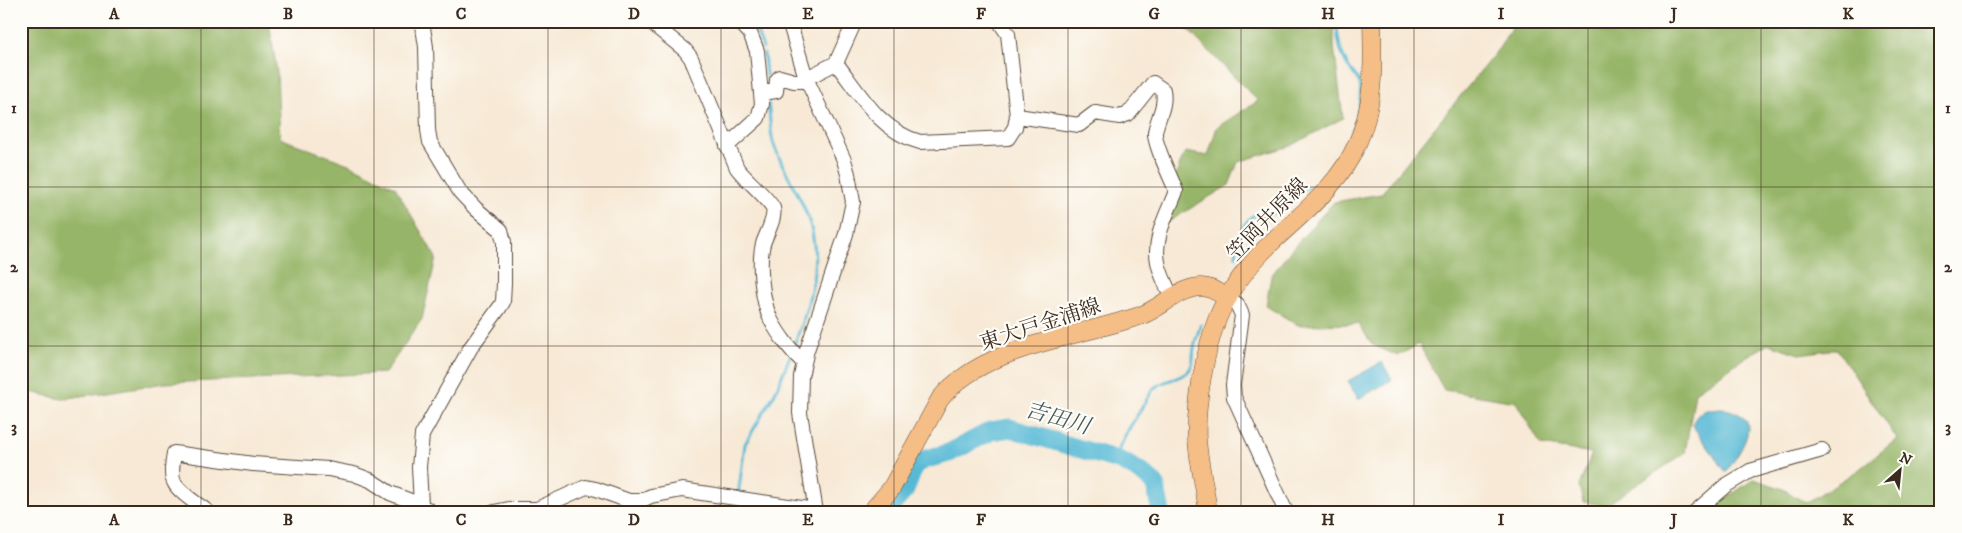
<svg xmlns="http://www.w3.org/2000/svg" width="1962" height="533" font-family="'IM FELL DW Pica','Noto Serif JP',serif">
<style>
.forest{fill:#96b568;stroke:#687043}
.water{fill:#57b9d5;stroke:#49727a}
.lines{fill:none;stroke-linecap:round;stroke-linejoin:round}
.stream{stroke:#57b9d5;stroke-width:3}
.river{stroke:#57b9d5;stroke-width:19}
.minor-casing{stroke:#574739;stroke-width:16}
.major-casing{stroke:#574739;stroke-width:19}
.minor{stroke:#fff;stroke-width:14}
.major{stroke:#f6be87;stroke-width:18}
.grid{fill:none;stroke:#3b2a1e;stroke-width:1;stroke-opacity:0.55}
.labels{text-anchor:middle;stroke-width:4.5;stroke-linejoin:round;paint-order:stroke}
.street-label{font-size:21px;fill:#3b2a1e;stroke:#fdfcf7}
.water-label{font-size:22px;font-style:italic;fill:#455c5e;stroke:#fdfcf7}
.neatline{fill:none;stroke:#3b2a1e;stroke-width:2}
.grid-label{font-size:16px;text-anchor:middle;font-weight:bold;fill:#3b2a1e}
</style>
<rect width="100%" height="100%" fill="#fdfcf7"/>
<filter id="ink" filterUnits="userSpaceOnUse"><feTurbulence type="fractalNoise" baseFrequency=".02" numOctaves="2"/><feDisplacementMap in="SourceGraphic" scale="10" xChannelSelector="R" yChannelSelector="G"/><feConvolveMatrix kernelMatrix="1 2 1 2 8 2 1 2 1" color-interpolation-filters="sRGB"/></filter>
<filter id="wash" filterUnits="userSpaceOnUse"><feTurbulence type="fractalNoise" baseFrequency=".0096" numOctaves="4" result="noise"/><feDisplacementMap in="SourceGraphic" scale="20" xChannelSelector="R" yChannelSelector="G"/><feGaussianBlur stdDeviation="1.12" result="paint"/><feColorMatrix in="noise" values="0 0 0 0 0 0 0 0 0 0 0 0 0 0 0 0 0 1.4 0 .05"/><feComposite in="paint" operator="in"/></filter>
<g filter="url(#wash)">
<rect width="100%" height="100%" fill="#f7e9d5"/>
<path class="forest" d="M21 21H269L277 73 280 138 351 165 395 187 436 258 422 319 385 373 165 383 62 399 21 390Z
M1186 21H1334V47L1343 118 1290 146 1238 162 1229 185 1163 225 1161 211 1185 152 1208 156 1217 127 1258 101 1186 28Z
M1515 21H1941V512H1711L1715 506 1754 479 1783 489 1806 503 1857 471 1897 439 1837 349 1799 354 1769 344 1747 356 1695 392 1685 453 1606 505 1583 502 1579 486 1592 453 1541 445 1516 402 1444 390 1419 344 1398 356 1373 345 1358 324 1298 325 1266 306 1271 276 1291 250 1334 202 1381 194 1500 47Z"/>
<path class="water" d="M1382 362 1392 380 1358 399 1348 381Z
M1722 408C1729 410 1738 412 1744 418 1757 430 1734 461 1726 472L1692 425C1698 410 1707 409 1722 408Z"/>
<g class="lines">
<path class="stream" d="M751 21 755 27 763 48
M764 54 766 75
M768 103C770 116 770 130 773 142 781 167 798 190 807 215 824 259 810 304 794 345
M1236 256C1237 239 1240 228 1252 216 1283 217 1279 207 1300 191 1305 188 1313 187 1318 184 1341 169 1364 111 1360 85 1359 78 1351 72 1348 66 1340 53 1337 35 1337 21
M1114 459 1127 432 1154 388C1163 381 1174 380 1183 375 1195 369 1192 359 1194 348 1195 340 1198 333 1201 325
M738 496 745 444 775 393 790 356
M734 512 737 502"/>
<path class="river" d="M885 512 905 490 915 465 926 459 949 453 991 431 1010 428 1121 461 1141 472 1155 484 1161 512"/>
</g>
</g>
<g filter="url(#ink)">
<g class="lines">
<g class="minor-casing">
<path id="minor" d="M649 21 685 50 691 58 737 168C744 178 770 200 773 208 776 218 766 234 763 244 758 263 762 302 771 320 778 334 791 351 803 362
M789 21 806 78 844 160 848 174 853 202 846 234 807 350 801 376 800 413 816 512
M836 63C860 94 880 131 920 142L1008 138 1015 127 1017 116 1008 34 999 21
M762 93 776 91 777 80 780 77 794 81H801L836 63 855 21
M1017 116 1079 125 1095 113 1120 117 1128 114 1153 83 1163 90C1166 107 1158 116 1155 132 1154 145 1171 177 1176 191 1168 213 1153 237 1158 262 1160 274 1167 287 1172 298
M727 146 758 118 762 104 757 51 750 33 739 21
M1228 298 1237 304 1242 315 1233 385 1234 397 1286 512
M421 505 419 467 422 435 471 347 500 307 503 302 504 283V242L501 230 476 209 460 192 430 142 428 130 426 47 422 21
M208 512C199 505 178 492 174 482 170 474 173 462 174 453L253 464 328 469 354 474 370 480 390 493 421 505 431 512
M494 512 509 509H537L586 487 596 489 629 501H640L651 496 682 490 815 510
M1695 512 1725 486 1750 471 1822 450"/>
</g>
<g class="major-casing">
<path id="major" d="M871 512 891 489 940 399C985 344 1078 338 1142 315 1161 308 1178 288 1200 287 1210 286 1220 294 1228 298
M1208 512C1205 488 1199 464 1197 440 1195 406 1205 349 1218 317 1230 289 1251 262 1273 241 1304 212 1340 184 1357 144 1375 105 1373 63 1372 21"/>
</g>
<use href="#minor" class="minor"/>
<use href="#major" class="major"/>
</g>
</g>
<path class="grid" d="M201 21V512M374 21V512M548 21V512M721 21V512M894 21V512M1068 21V512M1241 21V512M1414 21V512M1588 21V512M1761 21V512M21 187H1941M21 346H1941"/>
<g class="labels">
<g class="street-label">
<text transform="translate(1267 219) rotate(-46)" y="7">笠岡井原線</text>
<text transform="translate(1040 324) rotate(-18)" y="7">東大戸金浦線</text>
</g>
<g class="water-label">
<text transform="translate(1058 417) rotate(16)" y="8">吉田川</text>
</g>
</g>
<rect width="1962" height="533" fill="none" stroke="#fdfcf7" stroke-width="55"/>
<g transform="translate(1900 470) rotate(27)" stroke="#fdfcf7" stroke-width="4" paint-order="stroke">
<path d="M0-4L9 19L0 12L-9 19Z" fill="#3b2a1e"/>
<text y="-8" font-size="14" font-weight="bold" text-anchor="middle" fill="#3b2a1e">N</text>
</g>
<rect x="28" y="28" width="1906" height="478" class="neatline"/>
<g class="grid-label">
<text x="114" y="19">A</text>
<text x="288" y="19">B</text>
<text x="461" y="19">C</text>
<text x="634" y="19">D</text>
<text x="808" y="19">E</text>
<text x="981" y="19">F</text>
<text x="1154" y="19">G</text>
<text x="1328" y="19">H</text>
<text x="1501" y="19">I</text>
<text x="1674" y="19">J</text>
<text x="1848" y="19">K</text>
<text x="14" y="113">1</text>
<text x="1948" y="113">1</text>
<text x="14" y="272">2</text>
<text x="1948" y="272">2</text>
<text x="14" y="432">3</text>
<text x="1948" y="432">3</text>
<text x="114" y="525">A</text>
<text x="288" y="525">B</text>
<text x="461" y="525">C</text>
<text x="634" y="525">D</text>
<text x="808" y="525">E</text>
<text x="981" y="525">F</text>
<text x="1154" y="525">G</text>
<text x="1328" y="525">H</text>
<text x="1501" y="525">I</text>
<text x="1674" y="525">J</text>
<text x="1848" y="525">K</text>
</g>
</svg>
